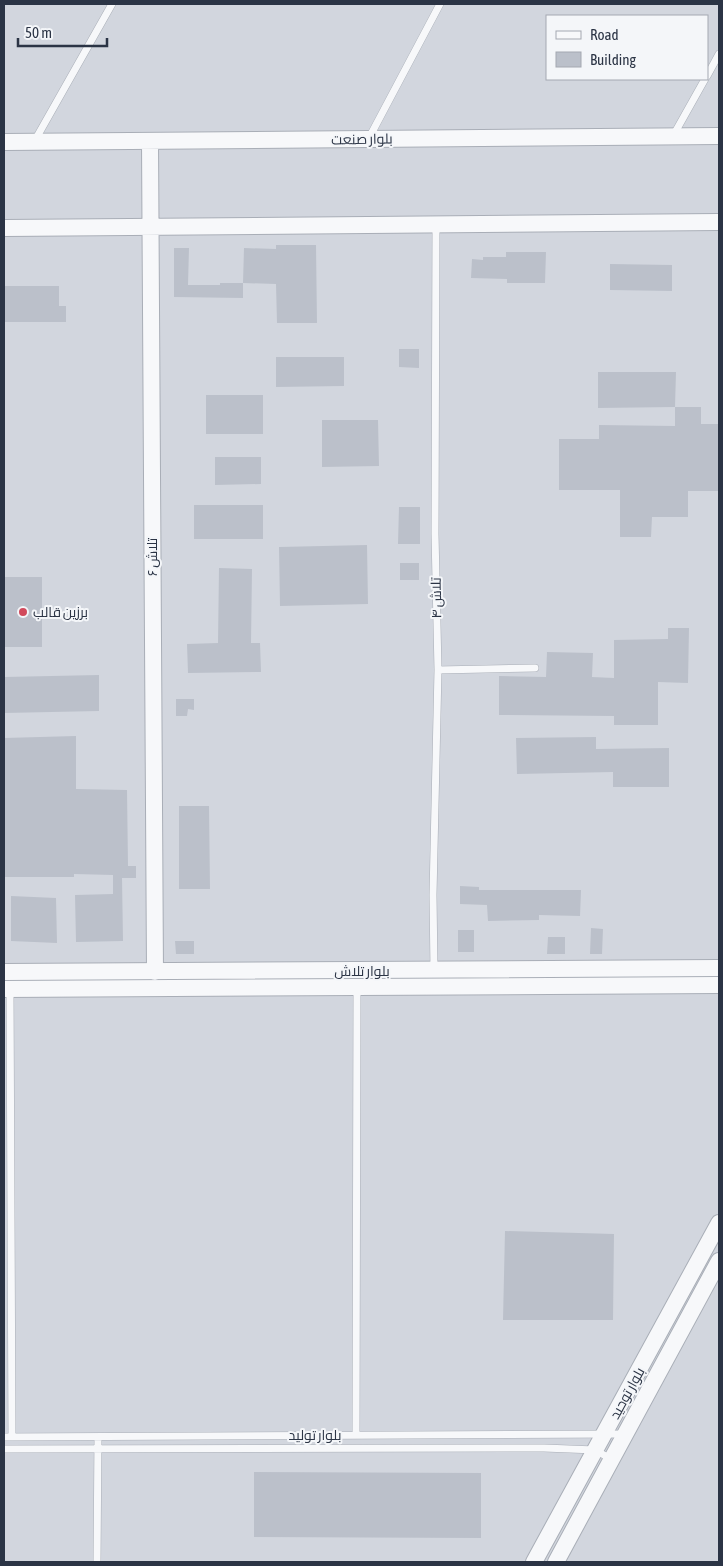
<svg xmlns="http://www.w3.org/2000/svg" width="723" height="1566" font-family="'Asap Condensed',Cairo,sans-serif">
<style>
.built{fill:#d2d6de;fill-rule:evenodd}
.building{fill:#bbc0ca}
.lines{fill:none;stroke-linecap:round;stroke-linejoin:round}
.service-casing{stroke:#a9aeb7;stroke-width:8}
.tertiary-casing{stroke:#a9aeb7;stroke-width:18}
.service{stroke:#f7f8fa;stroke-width:7}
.tertiary{stroke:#f7f8fa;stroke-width:16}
.poi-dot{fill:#d1495b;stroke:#f4f6f9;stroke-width:2}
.labels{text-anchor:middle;stroke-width:4;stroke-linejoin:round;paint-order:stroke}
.street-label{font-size:14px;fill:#2b3445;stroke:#f4f6f9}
.poi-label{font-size:14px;fill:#2b3445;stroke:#f4f6f9;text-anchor:start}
</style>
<rect width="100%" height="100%" fill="#e4e7ec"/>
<path class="built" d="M4 4H719V1562H4ZM547 16H707V79H547Z"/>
<path class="building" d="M276 245H316L317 323H277L276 284 243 283 244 248 276 249Z
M174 248H189L188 285H220V283H243V298L174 297Z
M506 252H546L545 283H507V279L471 278 472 259 483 260V257H506Z
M610 264 672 265V291L610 290Z
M4 286H59V306H66V322H4Z
M399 349H419V368L399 367Z
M276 357H344V386L276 387Z
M598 372H676L675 407 598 408Z
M206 395H263V434H206Z
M675 407H701V424H719V491H688V517H652L651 537H620V490H559V439H599V425L675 426Z
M322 420H378L379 466 322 467Z
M215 457H261V484L215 485Z
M194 505H263V539H194Z
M399 507H420V544H398Z
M367 545 368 604 280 606 279 547Z
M400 563H419V580H400Z
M219 568 252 569 251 643H260L261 672 188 673 187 644 218 643Z
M4 577H42V647H4Z
M668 628H689L688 683 658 682V725H614V716L499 715V676L546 677 547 652 593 653 592 677 614 678V640L668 639Z
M99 675V711L4 713V677Z
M176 699H194V710L188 709 187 716H176Z
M76 736V789L127 790 128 866H136V878H122L123 941 76 942 75 895 113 894V875L74 874V877H5L4 738Z
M596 737V749L669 748V787H613V772L517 774 516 738Z
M179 806H209L210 889H179Z
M460 886 479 887V890H581L580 916 539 915V920L488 921 487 905 460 904Z
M11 896 56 898 57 943 11 941Z
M591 928 603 929 602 954H590Z
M458 930H474V952H458Z
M548 937H565V954H547Z
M175 941H194V954H176Z
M505 1231 614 1234 613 1320H503Z
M254 1472 481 1473V1538L254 1537Z"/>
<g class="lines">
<g class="service-casing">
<path id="service" d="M707 76 719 54
M673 136 705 79
M369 138 440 4
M34 142 112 4
M438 670 535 668
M434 970 433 895 438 670 435 534 436 225
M10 989 12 1437
M356 1435 357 987
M4 1437 626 1434
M4 1449 544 1448 595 1450 611 1459
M97 1562 98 1437"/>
</g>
<g class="tertiary-casing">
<path id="tertiary" d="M4 142 719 136
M150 142 155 972
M4 228 719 222
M4 972 719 968
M4 989 719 985
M534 1562 719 1223
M556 1562 719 1261"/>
</g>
<use href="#service" class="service"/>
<use href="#tertiary" class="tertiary"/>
</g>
<circle class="poi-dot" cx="23" cy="612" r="5"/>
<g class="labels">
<g class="street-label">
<text transform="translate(362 139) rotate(-1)" y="5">بلوار صنعت</text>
<text transform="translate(152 557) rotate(-90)" y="5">تلاش ۶</text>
<text transform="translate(436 598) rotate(-91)" y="5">تلاش ۴</text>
<text x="362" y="976">بلوار تلاش</text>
<text transform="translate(627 1393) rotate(-61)" y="5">بلوار توحید</text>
<text x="315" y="1440">بلوار تولید</text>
</g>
<g class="poi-label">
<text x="33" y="617">برزین قالب</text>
</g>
</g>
<rect width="723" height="1566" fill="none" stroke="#2b3445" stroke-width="10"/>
<rect x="546" y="15" width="162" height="65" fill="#f4f6f9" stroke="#a4a8b1"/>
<rect x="556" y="31" width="25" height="8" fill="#f7f8fa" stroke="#a4a8b1"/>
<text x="590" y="40" font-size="15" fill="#2b3445">Road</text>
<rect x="556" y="52" width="25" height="15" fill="#bbc0ca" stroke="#a4a8b1"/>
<text x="590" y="65" font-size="15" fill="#2b3445">Building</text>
<path d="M18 38v8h89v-8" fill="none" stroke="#2b3445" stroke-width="2.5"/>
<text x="25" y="38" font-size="15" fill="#2b3445" stroke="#f4f6f9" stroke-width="4" paint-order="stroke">50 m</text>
</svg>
